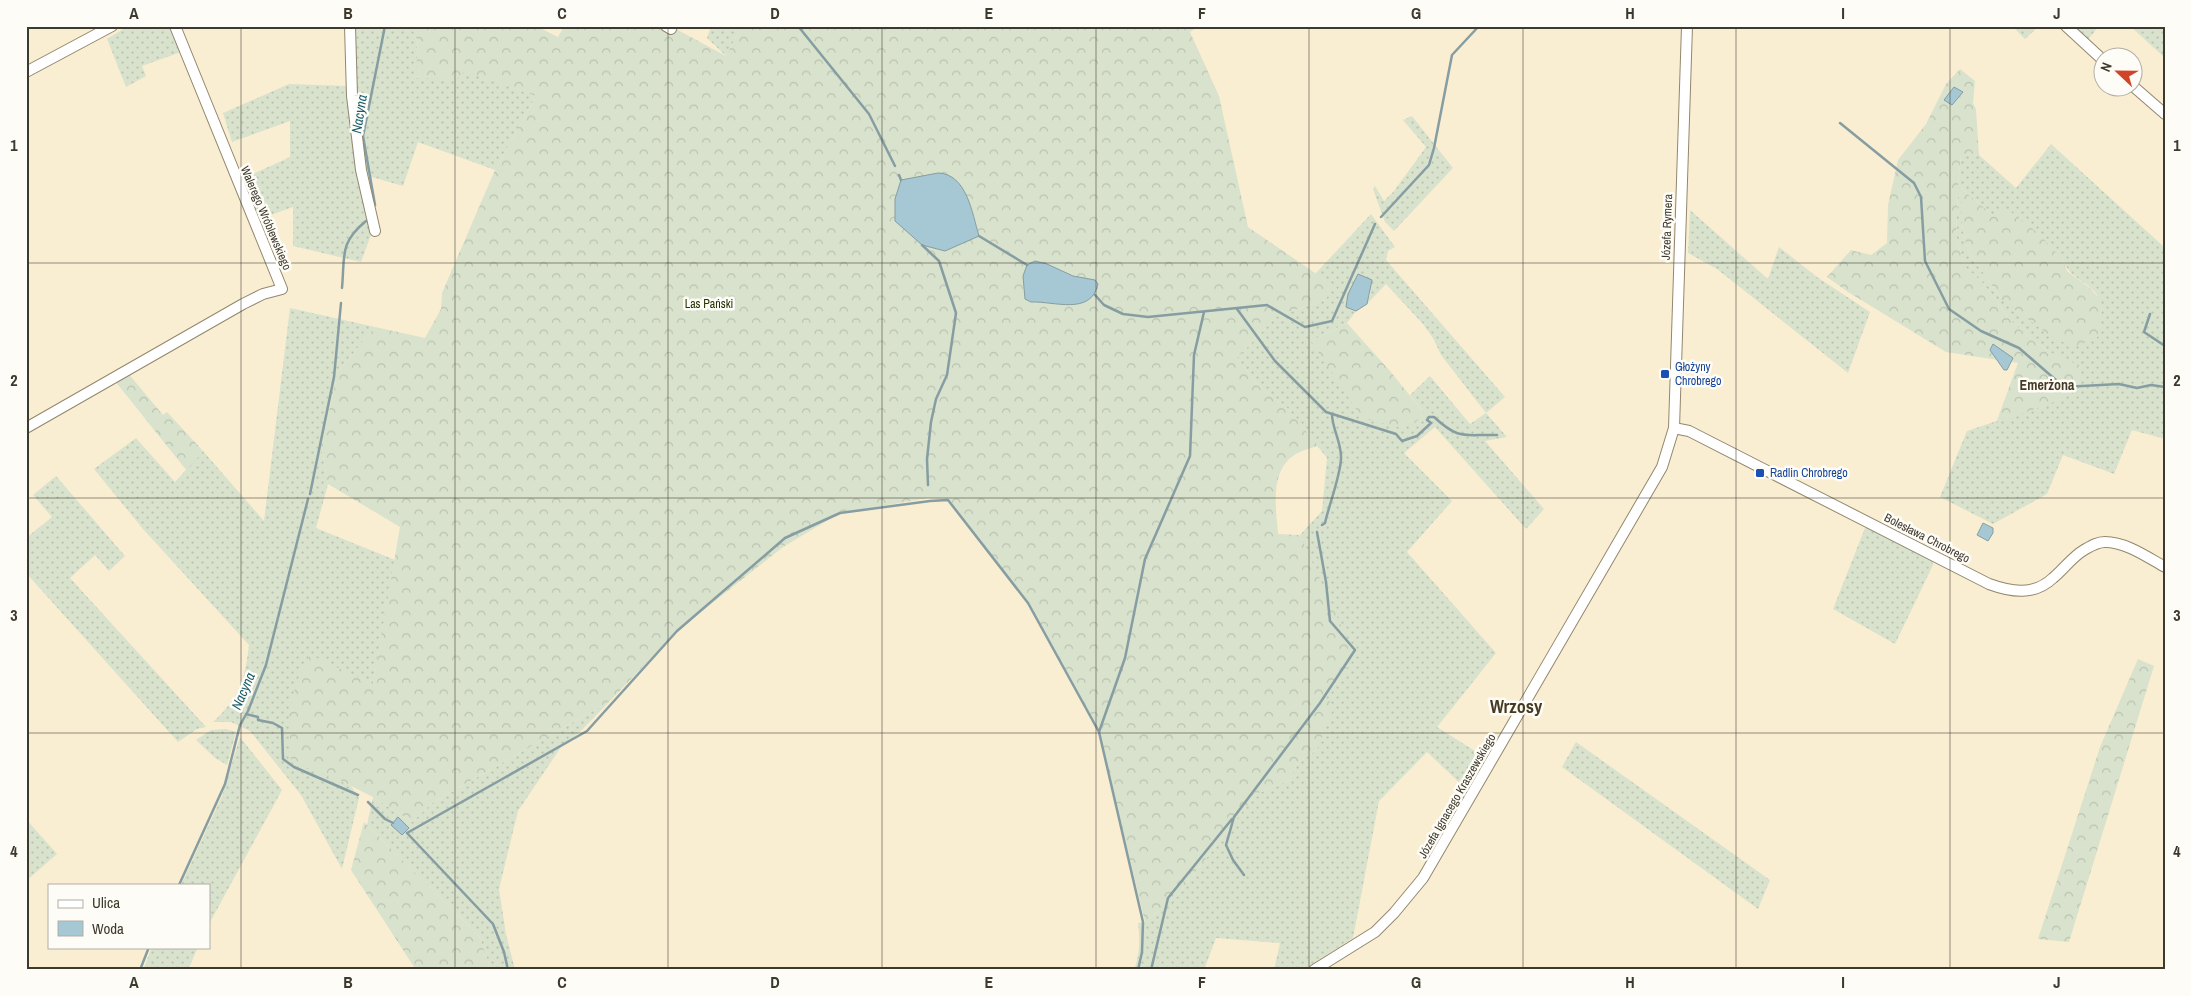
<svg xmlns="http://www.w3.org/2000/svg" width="2191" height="996" font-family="'Archivo Narrow',sans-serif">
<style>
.grass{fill:url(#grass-dots);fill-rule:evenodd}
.forest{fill:url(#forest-crowns)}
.water{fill:#a5c8d4;stroke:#869da2}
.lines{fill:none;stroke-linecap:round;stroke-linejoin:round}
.stream{stroke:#869da2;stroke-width:2.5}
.minor-casing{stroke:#92876e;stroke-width:12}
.minor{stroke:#fff;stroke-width:10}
.grid{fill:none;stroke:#3e392e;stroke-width:1;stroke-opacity:0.55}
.transit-dot{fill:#1a4fb4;stroke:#fefcf6;stroke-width:2}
.labels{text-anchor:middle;stroke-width:5;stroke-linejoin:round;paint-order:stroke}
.street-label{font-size:12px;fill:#3e392e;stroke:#fefcf6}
.park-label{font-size:12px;fill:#233102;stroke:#fefcf6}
.transit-label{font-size:12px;fill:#164399;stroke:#fefcf6;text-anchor:start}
.water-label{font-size:14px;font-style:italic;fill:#1a5d6f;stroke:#fefcf6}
.neighbourhood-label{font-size:14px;font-weight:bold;fill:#453b24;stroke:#fefcf6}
.district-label{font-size:18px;font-weight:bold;fill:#453b24;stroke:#fefcf6}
.neatline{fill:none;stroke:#3e392e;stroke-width:2}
.grid-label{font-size:16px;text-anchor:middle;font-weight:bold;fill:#3e392e}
</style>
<defs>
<pattern id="grass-dots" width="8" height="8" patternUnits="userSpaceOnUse" patternTransform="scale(1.25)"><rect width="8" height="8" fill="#d8e2cc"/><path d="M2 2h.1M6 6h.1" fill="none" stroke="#bac3b0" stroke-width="1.8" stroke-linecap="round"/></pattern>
<pattern id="forest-crowns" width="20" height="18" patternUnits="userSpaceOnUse" patternTransform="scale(1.25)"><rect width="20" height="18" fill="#d8e2cc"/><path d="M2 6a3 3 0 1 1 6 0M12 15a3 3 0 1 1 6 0" fill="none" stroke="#bac3b0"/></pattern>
</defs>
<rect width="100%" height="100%" fill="#faeed2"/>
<path class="grass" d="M128 26H170L181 52 142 66 146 76 126 87 107 39Z
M354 26H408L418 36 417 53 536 96 495 170 418 142 403 186 358 173 372 232 361 262 293 246V207L257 220 244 178 290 157V121L232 142 223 113 289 84 348 86Z
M711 26H742L726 56 707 38Z
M2012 26H2039L2025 39Z
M2070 26H2099L2086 42Z
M2130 26H2165V58Z
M1412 116 1453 168 1394 231 1385 222 1373 189 1375 186 1384 201 1394 191 1426 147 1403 120Z
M2051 144 2163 246 2165 439 2132 430 2114 474 2063 455 2047 494 1993 524 1940 497 1967 431 2062 399 2082 367 2056 356 2031 339 2012 322 1981 281 1965 267 1956 236 1958 195 1962 196V225L1967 249 2002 300 2101 314C2101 309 2101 302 2099 298 2090 281 2070 280 2063 260L1995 217 1958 186 1961 154 1979 155 2016 188Z
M1690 210 1768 279 1779 247 1817 277 1870 312 1848 373 1717 269 1688 253Z
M1371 214 1395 247 1388 251 1386 260 1505 397 1486 413 1507 437 1485 441 1544 509 1526 529 1435 427 1404 453 1452 501 1407 552 1496 653 1437 727 1483 756 1464 787 1427 752 1379 801 1353 938 1303 970H1274L1280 943 1216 938 1204 970H1134C1140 955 1140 939 1138 923L1145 922 1176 897 1256 794 1290 780 1297 763 1317 750 1326 697 1349 665 1320 583 1300 535 1322 511 1327 458 1287 408 1256 383 1237 358 1277 316 1325 300 1333 286 1315 274ZM1386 284 1423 324 1433 338 1441 355 1486 413 1470 424 1430 376 1410 395 1424 413 1311 341 1347 323 1356 311 1346 307 1371 292 1367 304Z
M290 308 375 327 338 372 321 445 328 484 316 528 395 560 373 684 337 779 351 786 359 798 342 869 301 795 250 731 231 722H213C240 697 245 679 249 645L143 529 94 469 136 438 175 482 203 451 264 521Z
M56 476 125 556 109 571 95 555 70 578 206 727 197 729 178 742 26 573V538L52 517 33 495Z
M1865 528H1870L1932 560 1933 565 1895 644 1833 609Z
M610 701 580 732 561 747 518 811 499 889 506 934 515 970H491L479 936 367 825 373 797 412 822 432 803Z
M226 729 236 732 227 765 215 758 196 740 211 730Z
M240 737 282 790 209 924V885H181L222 796Z
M1576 742 1770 880 1758 909 1562 767Z
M26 819 57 854 26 881Z
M152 947H198L188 970H143Z"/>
<path class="forest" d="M408 26H536L558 37 564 26H676V29L726 56 742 26H1199L1190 32 1219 96 1248 227 1334 286 1325 300 1277 316 1237 358 1256 383 1287 408 1318 446C1311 448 1303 450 1296 454 1269 470 1276 508 1278 534L1300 535 1353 652 1349 665 1326 697 1334 707 1317 750 1297 763 1290 780 1256 794 1176 897 1145 922 1099 732 1028 603 948 500 929 498 840 513 783 547 677 631 610 701 432 803 412 822 373 797 337 779 291 762 289 713 296 683 310 655 373 684 400 527 328 484 321 445 338 372 375 327 425 338 441 309 442 293 495 170 536 96 465 71 457 79 416 78 418 37Z
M1960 69 1975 81 1973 103 1976 109 1979 155 1961 154 1958 186 1995 217 2006 208 2039 234 2063 260 2067 271 2090 288 2100 299 2102 314 2097 338 2077 346 2056 340 2002 300 1967 249 1962 225V196L1958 195 1956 236 1965 267 1981 281 2012 322 2031 339 2056 356 2082 366 2079 388 2062 399 1996 423 2018 363 1946 352 1848 292 1827 277 1851 250 1871 255 1887 243 1888 205 1898 160 1926 124 1946 84Z
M1347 323 1390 371 1424 413 1414 424 1402 428 1362 418 1311 341Z
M127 372 163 415 167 412 203 451 187 471 115 381Z
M2138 659 2154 666 2069 942 2038 939 2100 747Z
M364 822 479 936 491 970H416L351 870Z"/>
<path class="water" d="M1954 87 1963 92 1952 105 1944 100Z
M938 173C967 174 972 213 979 236L945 251 922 245 895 221V199L901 180Z
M1035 261 1047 264 1073 276 1095 280 1098 284C1091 316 1054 301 1031 302L1025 299 1023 276 1027 265Z
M1358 274 1372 280 1367 304 1356 311 1346 307 1348 294Z
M1993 344 2013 358 2007 370H2004L1990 350Z
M1983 523 1993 528V533L1988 541 1977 535Z
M398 817 409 828 402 835 391 825Z"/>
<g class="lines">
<path class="stream" d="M798 26 869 114 895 166
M1840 123 1914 183 1921 197 1925 261 1949 309 1981 331 2019 348 2064 387 2119 384 2137 388 2151 385 2165 387
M899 175 901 180
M375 205 363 136 385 26
M1381 217 1429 165 1434 148 1452 55 1479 26
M979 236 1027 265
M922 245 939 261 956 313 947 375 936 399 931 422 927 459 928 485
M342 288C345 256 339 243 366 221
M1095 295 1104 305 1123 314 1148 317 1267 305 1305 327 1332 321 1375 224
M1237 309 1275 361 1326 412 1396 434 1402 441 1417 436 1431 423 1427 420 1429 417H1434C1460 441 1464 434 1497 435
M2150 314 2144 332 2165 346
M310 494 334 377 341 303
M1322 525 1325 523C1329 505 1340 477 1341 459 1342 443 1332 429 1332 414
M246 714 258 717V720L273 723 282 728 283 759 294 767 358 795
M1099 732 1125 658 1145 559 1190 456 1194 355 1204 312
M368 802 385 819 393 823
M1244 875 1233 860 1226 845 1234 817 1320 703 1355 650 1330 621 1326 582 1317 532
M179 885 225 784 240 725 248 711 266 665 308 499
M140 970 149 947
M508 970 504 952 493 924 407 833 587 731 677 631 785 538 840 513 930 501 948 500 1028 603 1099 732 1143 922 1142 952 1138 970
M1151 970 1168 898 1232 819"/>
<g class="minor-casing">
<path id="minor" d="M350 26 352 96 361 170 375 231
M666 26 671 29
M2066 26 2104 61
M26 72 112 26
M2134 87 2165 114
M26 428 243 304 263 294 282 289 175 26
M1674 428 1689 431 1989 584C2011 592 2034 596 2053 578 2064 569 2072 557 2084 550 2091 546 2097 542 2105 542 2126 542 2147 557 2165 567
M1314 970 1375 932 1394 913 1423 878 1662 467 1674 428 1687 26"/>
</g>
<use href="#minor" class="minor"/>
</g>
<path class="grid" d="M241 26V970M455 26V970M668 26V970M882 26V970M1096 26V970M1309 26V970M1523 26V970M1736 26V970M1950 26V970M26 263H2165M26 498H2165M26 733H2165"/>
<g class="transit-dot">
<rect x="1660" y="369" width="10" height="10" rx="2.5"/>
<rect x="1755" y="468" width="10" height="10" rx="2.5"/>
</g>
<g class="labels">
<g class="street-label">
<text transform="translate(266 218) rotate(67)" y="4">Walerego Wróblewskiego</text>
<text transform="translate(1667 227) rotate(-88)" y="4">Józefa Rymera</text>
<text transform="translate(1927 538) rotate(27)" y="4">Bolesława Chrobrego</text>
<text transform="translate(1457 796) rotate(-60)" y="4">Józefa Ignacego Kraszewskiego</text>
</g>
<g class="park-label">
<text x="709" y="308">Las Pański</text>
</g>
<g class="transit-label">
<text x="1675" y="371">Głożyny<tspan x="1675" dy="14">Chrobrego</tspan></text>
<text x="1770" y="477">Radlin Chrobrego</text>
</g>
<g class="water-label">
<text transform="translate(359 114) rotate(-81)" y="5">Nacyna</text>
<text transform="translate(243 691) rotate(-67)" y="5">Nacyna</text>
</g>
<g class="neighbourhood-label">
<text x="2047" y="390">Emerżona</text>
</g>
<g class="district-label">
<text x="1516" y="713">Wrzosy</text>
</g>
</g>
<rect width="2191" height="996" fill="none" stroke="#fefcf6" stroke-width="55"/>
<rect x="48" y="884" width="162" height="65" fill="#fefcf6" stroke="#b1aea6"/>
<rect x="58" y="900" width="25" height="8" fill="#ffffff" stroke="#b1aea6"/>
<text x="92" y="908" font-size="15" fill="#3e392e">Ulica</text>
<rect x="58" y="921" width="25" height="15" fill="#a5c8d4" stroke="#b1aea6"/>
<text x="92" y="934" font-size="15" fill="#3e392e">Woda</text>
<g transform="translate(2118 72) rotate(292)"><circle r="24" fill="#fefcf6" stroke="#b1aea6"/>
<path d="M0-4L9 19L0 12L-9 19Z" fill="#d04528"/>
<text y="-8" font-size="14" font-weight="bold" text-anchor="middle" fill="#3e392e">N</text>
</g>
<rect x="28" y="28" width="2136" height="940" class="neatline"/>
<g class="grid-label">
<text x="134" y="19">A</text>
<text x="348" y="19">B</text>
<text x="562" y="19">C</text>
<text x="775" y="19">D</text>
<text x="989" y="19">E</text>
<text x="1202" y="19">F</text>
<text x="1416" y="19">G</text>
<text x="1630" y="19">H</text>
<text x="1843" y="19">I</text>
<text x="2057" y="19">J</text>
<text x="14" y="151">1</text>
<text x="2177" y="151">1</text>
<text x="14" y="386">2</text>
<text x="2177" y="386">2</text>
<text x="14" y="621">3</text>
<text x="2177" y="621">3</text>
<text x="14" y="857">4</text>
<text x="2177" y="857">4</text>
<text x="134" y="988">A</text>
<text x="348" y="988">B</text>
<text x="562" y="988">C</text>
<text x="775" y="988">D</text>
<text x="989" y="988">E</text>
<text x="1202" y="988">F</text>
<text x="1416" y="988">G</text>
<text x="1630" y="988">H</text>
<text x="1843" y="988">I</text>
<text x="2057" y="988">J</text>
</g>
</svg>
